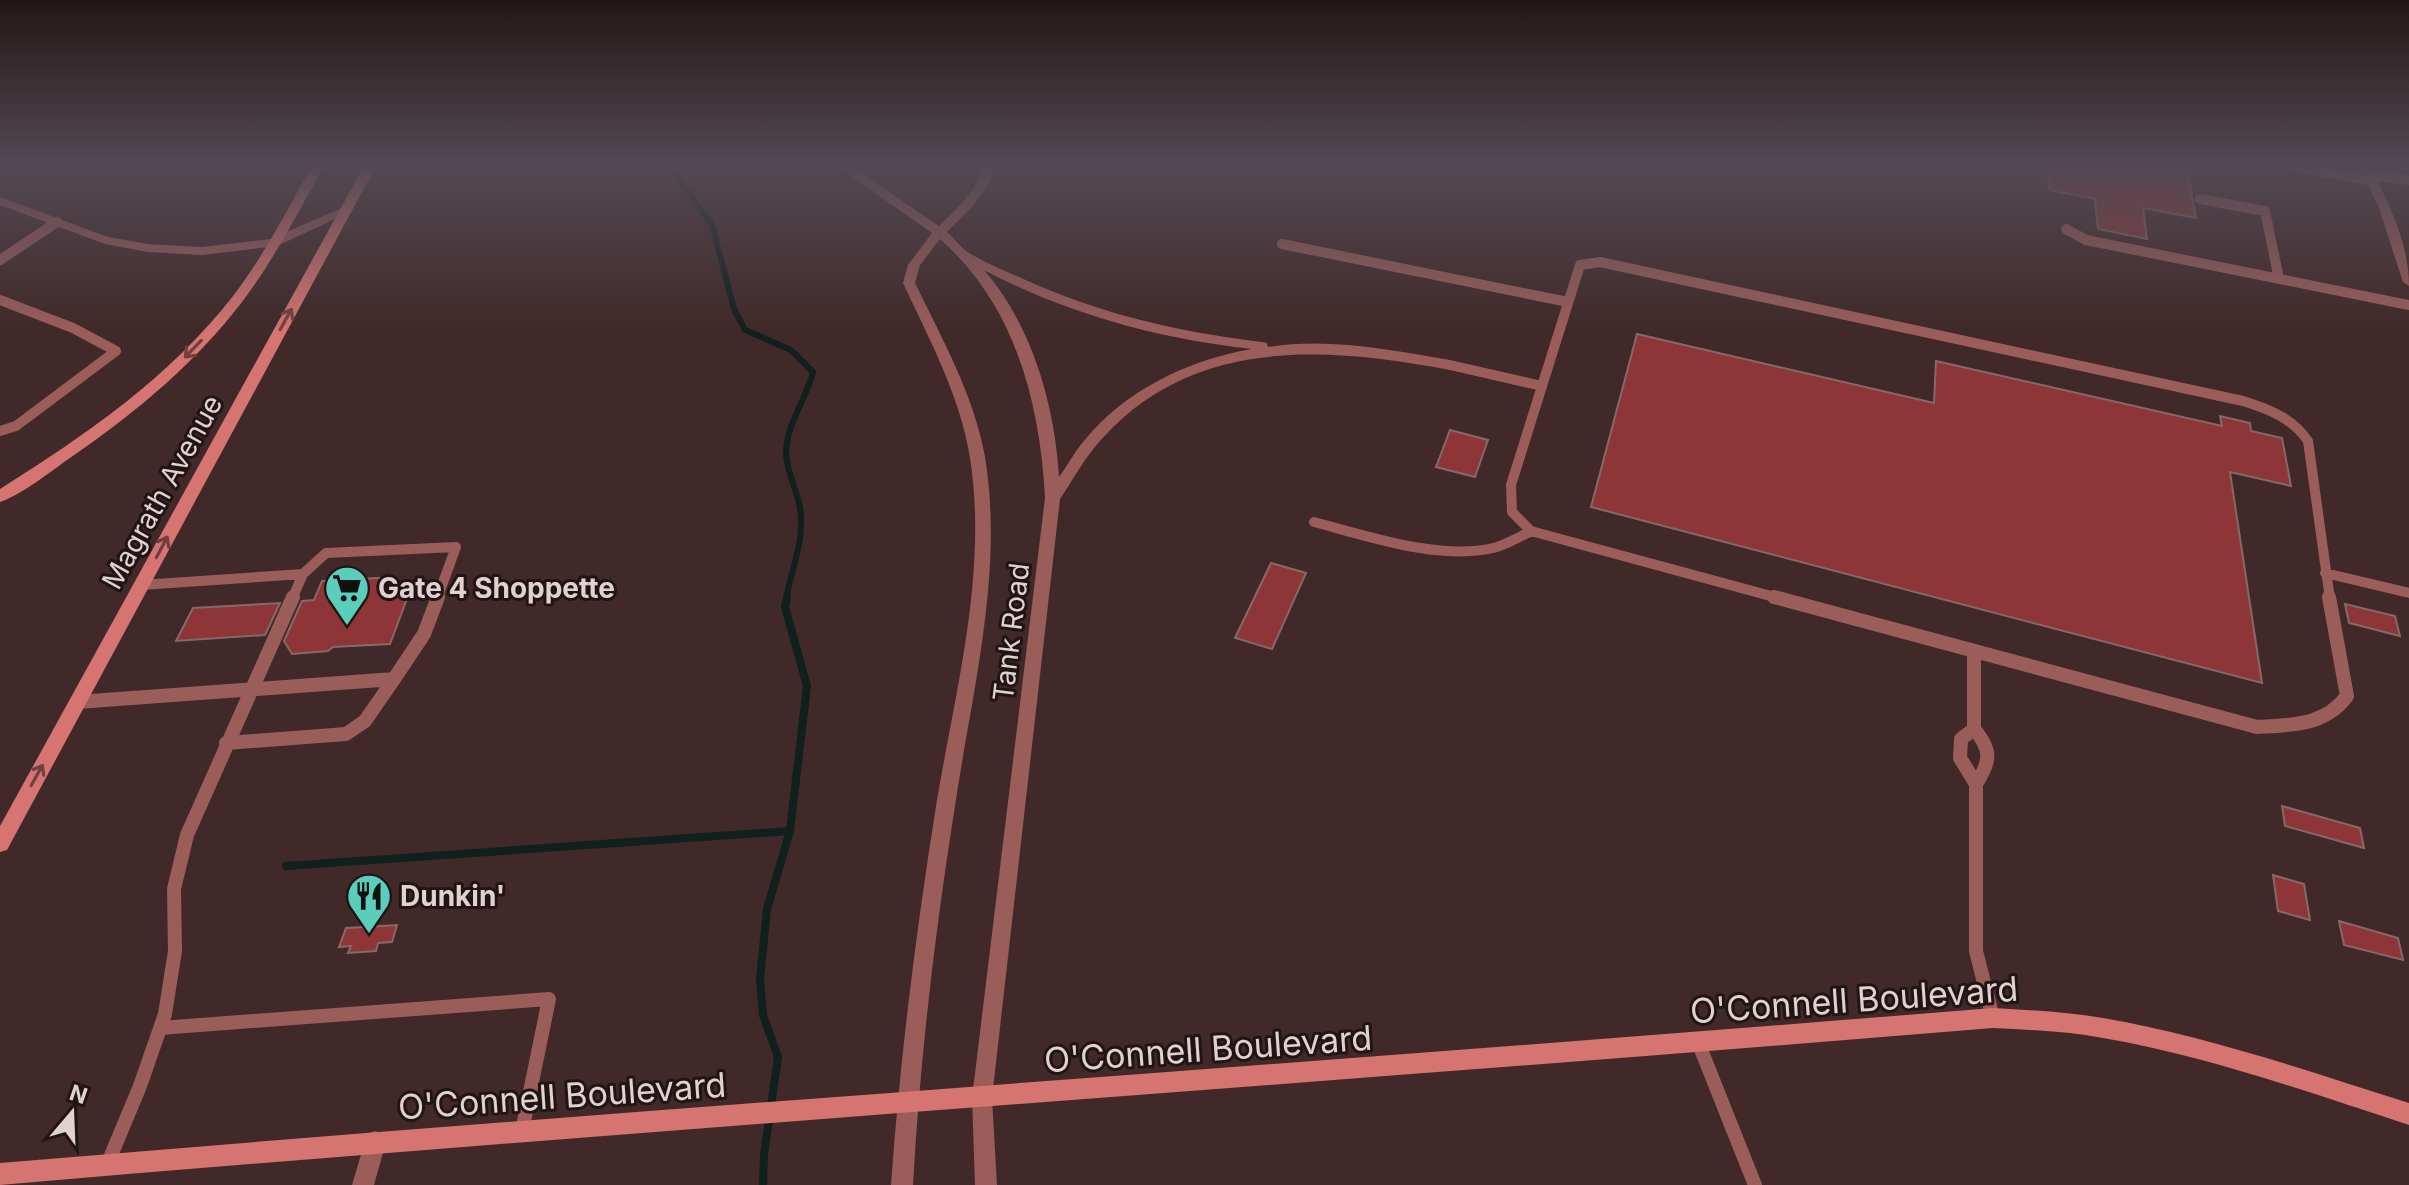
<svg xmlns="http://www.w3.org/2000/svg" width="2409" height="1185" font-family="Inter,sans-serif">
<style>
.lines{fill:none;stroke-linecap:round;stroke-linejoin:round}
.stream-far1{stroke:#0f201d;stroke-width:6}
.stream{stroke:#0f201d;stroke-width:8}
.building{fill:#8e3637;stroke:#856968;stroke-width:2}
.lane-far1{stroke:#9a5d5a;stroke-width:10}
.lane{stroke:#9a5d5a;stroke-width:14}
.street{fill:#9a5d5a;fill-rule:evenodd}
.secondary{fill:#d57471;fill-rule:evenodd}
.oneway{stroke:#71403e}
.labels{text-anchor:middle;stroke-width:6;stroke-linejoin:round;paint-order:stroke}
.street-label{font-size:28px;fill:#e1d1d0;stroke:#201514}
.poi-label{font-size:28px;font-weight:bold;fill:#e1d1d0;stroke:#201514;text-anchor:start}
.near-street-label{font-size:34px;fill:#e1d1d0;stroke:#201514}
</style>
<rect width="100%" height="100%" fill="#402928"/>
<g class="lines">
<path class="stream-far1" d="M669 166 712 225 734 309 745 330 791 350 813 372C806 400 786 424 786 454 787 472 797 490 800 508 805 540 792 567 786 599"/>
<path class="stream" d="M286 866 790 831
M763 1185 764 1155 778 1057 763 1015 760 979 767 909 790 831 807 686 785 607 787 597"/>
</g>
<path class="building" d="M2048 166H2146L2188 174 2196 218 2143 208 2147 239 2098 229 2095 199 2049 190Z
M1637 334 1934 403 1936 361 2222 426 2220 416 2250 423 2251 431 2282 438 2291 486 2230 472 2262 683 1591 507Z
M1450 430 1488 440 1475 477 1436 467Z
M1271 563 1306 573 1272 649 1235 638Z
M394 577 388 590 411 588 390 644 333 647 328 651 292 654 284 641 302 601 314 600 322 581Z
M280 603 265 635 176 641 193 608Z
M2345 604 2395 616 2400 636 2349 623Z
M2282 806 2360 828 2364 848 2285 826Z
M2273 875 2304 884 2310 920 2278 911Z
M2339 921 2398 938 2403 960 2344 945Z
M397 925 392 942 378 943 376 951 348 953 351 946 339 947 346 928Z"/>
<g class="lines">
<path class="lane-far1" d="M2291 166 2373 181
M2370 175 2409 180
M2200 199 2265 211 2279 279
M2066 229 2086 240 2409 305
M1282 244 1568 302
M0 260 57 222
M0 300 73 328 116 351 16 426 0 431
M1450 365 1542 386
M1314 522C1367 536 1443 562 1497 547 1509 543 1520 537 1531 531
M2325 573 2409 593
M303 574 326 553 456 547 437 599
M141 585 303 574 292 599
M1782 599 1531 531 1512 512 1511 485 1580 265 1600 262 2243 401C2269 409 2292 418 2308 441L2330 599"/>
<path class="lane" d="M1774 597 2257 727C2291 725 2325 726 2347 696L2329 597
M1974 651V729
M77 702 394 679 424 634 438 597
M1974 729C1992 750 1991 761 1976 784L1960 758 1961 739Z
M226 743 346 734 365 721 394 679
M1976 784V951L1993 1018
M160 1028 549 999 522 1131
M1698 1042 1755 1185
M107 1165 140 1086 165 1014 175 951 174 889 187 835 293 597"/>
<path class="street" d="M837 166H851L939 226C958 207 976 192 983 166H995C987 195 967 212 947 232 954 238 961 248 969 253 984 262 1003 270 1019 277 1097 313 1177 332 1262 342L1267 343 1268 347C1328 337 1391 350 1450 360L1457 365 1450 370C1322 346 1186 336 1094 448 1081 464 1071 483 1060 499L992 1098 997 1185H975L972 1098 1045 498C1040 402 1015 305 940 239L920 265 915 283C942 339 974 395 985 457 1004 572 972 692 955 806 935 932 920 1058 913 1185H891C900 1058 916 932 936 806 955 692 988 573 970 458 960 395 929 339 903 283L908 265 932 233ZM984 270C1067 314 1159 339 1252 349 1188 360 1125 390 1083 442 1074 453 1067 466 1059 477 1055 406 1032 325 984 270Z
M2358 166H2370C2389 204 2409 243 2409 286L2403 282 2378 205Z
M0 197 108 237 148 244 202 247 270 239 342 208 346 207 352 211 277 246 202 255 148 252 105 244 0 205Z
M375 1131 383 1134 386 1142 374 1185H352L367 1134Z"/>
<path class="secondary" d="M312 166H324C298 212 274 260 242 302 196 362 139 410 77 453 55 468 25 493 0 502V489C86 435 170 377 233 296 264 256 287 210 312 166Z
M364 166H376L7 850 0 852V826Z
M1993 1008C2030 1010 2066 1012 2103 1018 2207 1036 2308 1071 2409 1103V1125C2308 1092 2207 1056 2103 1038 2066 1031 2030 1030 1993 1028 1329 1083 664 1128 0 1185V1163C664 1107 1329 1062 1993 1008Z"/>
</g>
<defs><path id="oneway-shaft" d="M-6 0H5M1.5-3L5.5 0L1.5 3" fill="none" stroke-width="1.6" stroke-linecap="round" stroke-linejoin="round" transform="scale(2)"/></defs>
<g class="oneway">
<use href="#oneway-shaft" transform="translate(286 319) rotate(-61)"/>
<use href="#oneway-shaft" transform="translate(193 349) rotate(134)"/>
<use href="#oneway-shaft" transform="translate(162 547) rotate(-62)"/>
<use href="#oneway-shaft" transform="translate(37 775) rotate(-61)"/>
</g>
<linearGradient id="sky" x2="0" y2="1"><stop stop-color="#231716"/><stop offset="0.5" stop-color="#534953"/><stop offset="1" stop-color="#534953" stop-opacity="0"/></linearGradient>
<rect width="2409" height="332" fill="url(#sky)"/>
<defs>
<g id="supermarket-pin" transform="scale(2.3)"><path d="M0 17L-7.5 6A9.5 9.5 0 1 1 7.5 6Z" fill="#5bcebb" stroke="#201514"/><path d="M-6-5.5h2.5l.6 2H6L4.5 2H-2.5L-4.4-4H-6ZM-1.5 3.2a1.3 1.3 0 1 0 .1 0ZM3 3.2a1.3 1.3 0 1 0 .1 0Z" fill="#111"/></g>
<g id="restaurant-pin" transform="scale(2.3)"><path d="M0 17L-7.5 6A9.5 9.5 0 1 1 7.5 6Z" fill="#5bcebb" stroke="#201514"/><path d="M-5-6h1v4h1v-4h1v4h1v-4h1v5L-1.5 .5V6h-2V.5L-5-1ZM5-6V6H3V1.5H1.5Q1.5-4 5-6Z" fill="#111"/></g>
</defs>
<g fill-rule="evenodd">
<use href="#supermarket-pin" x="347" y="588"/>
<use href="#restaurant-pin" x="369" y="896"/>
</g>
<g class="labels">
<g class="street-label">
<text transform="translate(162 492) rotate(-61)" y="10">Magrath Avenue</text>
<text transform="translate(1011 632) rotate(-83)" y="10">Tank Road</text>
</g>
<g class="poi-label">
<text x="378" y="598">Gate 4 Shoppette</text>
<text x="400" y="906">Dunkin'</text>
</g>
<g class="near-street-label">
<text transform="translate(1854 1000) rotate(-4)" y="12">O'Connell Boulevard</text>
<text transform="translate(1208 1049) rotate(-4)" y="12">O'Connell Boulevard</text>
<text transform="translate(562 1096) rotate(-4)" y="12">O'Connell Boulevard</text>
</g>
</g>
<g transform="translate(72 1113) rotate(19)" stroke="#201514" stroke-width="6" paint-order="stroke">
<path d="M0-6L14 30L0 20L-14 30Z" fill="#e1d1d0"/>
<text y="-12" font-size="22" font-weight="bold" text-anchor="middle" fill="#e1d1d0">N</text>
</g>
</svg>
